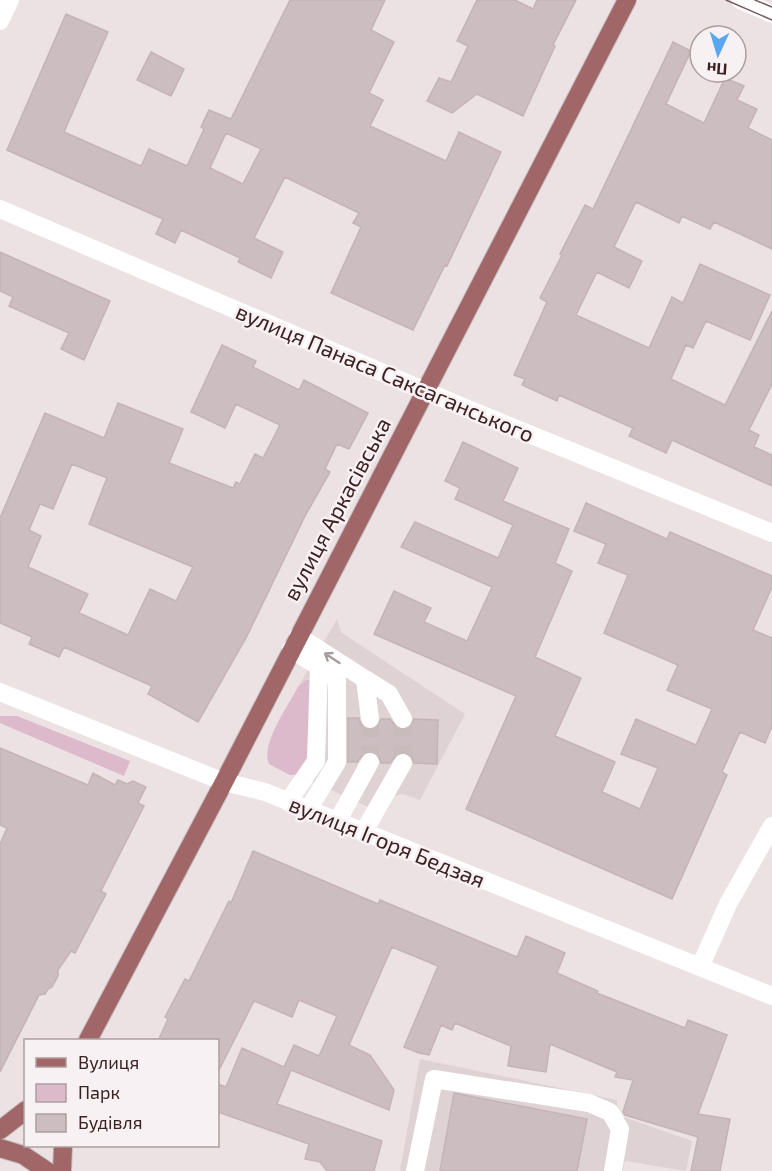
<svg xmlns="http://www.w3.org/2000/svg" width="772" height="1171" font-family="'Exo 2',sans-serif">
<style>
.built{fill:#dfd2d5}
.green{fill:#ddbacb}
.building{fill:#ccbdc0;stroke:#c5b4b6;stroke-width:1.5;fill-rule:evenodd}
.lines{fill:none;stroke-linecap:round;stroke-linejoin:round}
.minor-tunnel{stroke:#c9bbbc;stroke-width:18;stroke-dasharray:18 9;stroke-linecap:butt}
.major-casing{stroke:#c4bcbd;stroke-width:20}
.minor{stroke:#fff;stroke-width:18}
.major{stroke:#a16667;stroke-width:18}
.tram{stroke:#785c5d;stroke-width:1.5}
.oneway{stroke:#a79b9c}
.labels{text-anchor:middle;stroke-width:5;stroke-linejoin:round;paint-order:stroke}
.street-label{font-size:22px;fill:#3c2122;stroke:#f8f1f3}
</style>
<rect width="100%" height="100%" fill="#ece1e3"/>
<path class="built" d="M337 619 341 632 351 639 465 714 420 800 403 794 389 797 383 814 299 775H290L269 764 267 757 268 745 298 687Z
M420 1059 617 1100 618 1115 692 1141 686 1171 625 1161 623 1171H400Z"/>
<path class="green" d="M306 680H313L306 765 299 774 290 775 269 764C261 743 288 706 298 687Z
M0 716H17L130 761 124 776 0 723Z"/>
<path class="building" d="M290 0H385L371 30 394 42 369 93 383 100 370 126 446 161 459 132 501 152 447 266 445 265 413 330 331 293 361 227 353 223 359 213 285 177 254 238 283 252 271 278 238 262 240 258 181 230 175 243 156 234 163 219 7 150 66 14 108 32 64 132 141 166 149 149 187 166 204 129 201 127 209 110 231 119ZM226 133 261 149 243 184 210 168Z
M477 0H515L533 9 537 0H576L553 45 555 46 523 116 477 94 452 113 427 101 439 78 451 82 468 46 457 41Z
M673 42 691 51 666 104 704 123 725 78 744 86 737 100 757 109 748 128 772 140V249L714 222 710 229 682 216 679 223 636 202 614 247 642 261 629 288 597 272 576 315 649 348 672 297 683 303 700 264 770 295 750 340 706 321 693 348 686 345 671 379 725 405 772 311V384L749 430 759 435 754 447 772 455V486L672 440 666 453 629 436 633 428 559 395 557 401 522 385 525 379 514 375 547 302 540 298 562 255 560 254 585 205 593 209Z
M151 52 184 69 171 96 137 80Z
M0 252 110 301 84 360 61 349 69 333 9 306 13 297 0 291Z
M222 345 256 361 253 367 299 390 304 380 368 413 349 449 337 444 325 469 330 472 305 516 246 638 198 722 148 694 152 686 64 647 59 657 29 644 32 637 0 623V518L45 413 104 438 118 403 183 429 169 463 233 488 236 482 240 484 255 454 263 458 280 425 236 404 225 428 191 412ZM72 464 107 478 89 524 193 567 176 601 150 589 128 635 79 613 88 594 28 567 41 536 29 530 40 504 53 509Z
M463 442 518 468 503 501 569 529 555 563 572 571 535 657 581 678 555 736 615 762 602 792 640 809 658 768 621 754 636 719 696 745 712 709 667 690 678 665 604 633 628 575 598 563 606 544 574 531 586 503 667 539 670 532 772 576V587L753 630 772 638V726L765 743 740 732 722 772 727 775 672 899 466 809 516 696 374 634 394 591 431 608 424 622 467 641 492 587 401 547 415 522 498 558 513 525 455 499 460 488 445 481Z
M348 718H359L361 726 371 730 377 728 381 719H390L397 728 402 730 409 728 414 719 438 720 437 764 414 763 412 757 404 752 397 754 390 763H381L379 756 370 751 364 753 357 762H348Z
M0 748 88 785 93 773 115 785 118 780 127 784 133 781 146 787 138 803 144 806 101 891 106 894 75 953 71 951 58 970V976L52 987 48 989 45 994 39 995 0 1072V844L7 828 0 825Z
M253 851 378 904 380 900 517 957 526 936 565 953 557 973 598 991 597 993 685 1028 688 1020 727 1035 698 1114 730 1119 720 1171H691L698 1137 625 1115 623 1112 633 1080 615 1077 617 1072 550 1044 546 1072 508 1066 511 1046 455 1023 452 1030 441 1025 429 1055 419 1053 404 1047 438 966 392 947 349 1045 370 1055 394 1090 389 1110 291 1070 277 1104 382 1141 374 1171H327L320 1162 305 1159 309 1144 218 1112V1084L226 1087 242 1048 284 1067 294 1045 319 1056 337 1016 299 1000 292 1017 254 1001 218 1072V1041H158L168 1019 165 1017 185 979 189 981 229 901 231 903Z
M454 1093 587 1119 577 1171H440Z"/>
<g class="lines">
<path class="minor-tunnel" d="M370 719V762
M403 763V719"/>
<g class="major-casing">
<path id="major" d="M88 1040 224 782 627 0
M0 1130 26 1110
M0 1148 23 1155 47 1171
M62 1171 63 1146"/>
</g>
<path class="minor" d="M740 0 772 14
M0 21 10 0
M0 209 463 407 772 533
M298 636 365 679 370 719
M365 679 389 694 403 719
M0 692 224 782 265 792 772 996
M288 802 316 761 319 667 291 649
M308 810 337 762V680L319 667
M337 822 370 762
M363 833 403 763
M700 967 728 904 772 826
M415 1171 434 1079 589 1103 610 1112 620 1129 613 1171"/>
<use href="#major" class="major"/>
<path class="tram" d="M726 0 772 20
M755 0 772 7"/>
</g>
<defs><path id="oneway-shaft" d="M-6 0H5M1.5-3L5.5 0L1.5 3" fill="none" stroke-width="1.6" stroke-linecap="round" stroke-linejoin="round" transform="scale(1.5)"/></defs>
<use class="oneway" href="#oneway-shaft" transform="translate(332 658) rotate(-147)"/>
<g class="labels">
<g class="street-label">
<text transform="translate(385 373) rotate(23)" y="8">вулиця Панаса Саксаганського</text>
<text transform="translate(337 509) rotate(-62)" y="8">вулиця Аркасівська</text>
<text transform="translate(387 842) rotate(22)" y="8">вулиця Ігоря Бедзая</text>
</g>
</g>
<rect x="24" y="1039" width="195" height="108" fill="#f8f1f3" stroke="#ad9e9f" stroke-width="1.5"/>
<rect x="36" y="1058" width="30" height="9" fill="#a16667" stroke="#ad9e9f" stroke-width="1.5"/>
<text x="78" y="1069" font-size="18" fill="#3c2122">Вулиця</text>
<rect x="36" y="1084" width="30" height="18" fill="#ddbacb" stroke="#ad9e9f" stroke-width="1.5"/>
<text x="78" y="1099" font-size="18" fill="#3c2122">Парк</text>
<rect x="36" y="1114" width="30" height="18" fill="#ccbdc0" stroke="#ad9e9f" stroke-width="1.5"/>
<text x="78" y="1129" font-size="18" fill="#3c2122">Будівля</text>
<g transform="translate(718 54) rotate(184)"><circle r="28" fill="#f8f1f3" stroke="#ad9e9f" stroke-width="1.5"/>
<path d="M0-4.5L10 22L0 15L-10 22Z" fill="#5aa7f1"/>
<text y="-9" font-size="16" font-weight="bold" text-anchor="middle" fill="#3c2122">Пн</text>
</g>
</svg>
